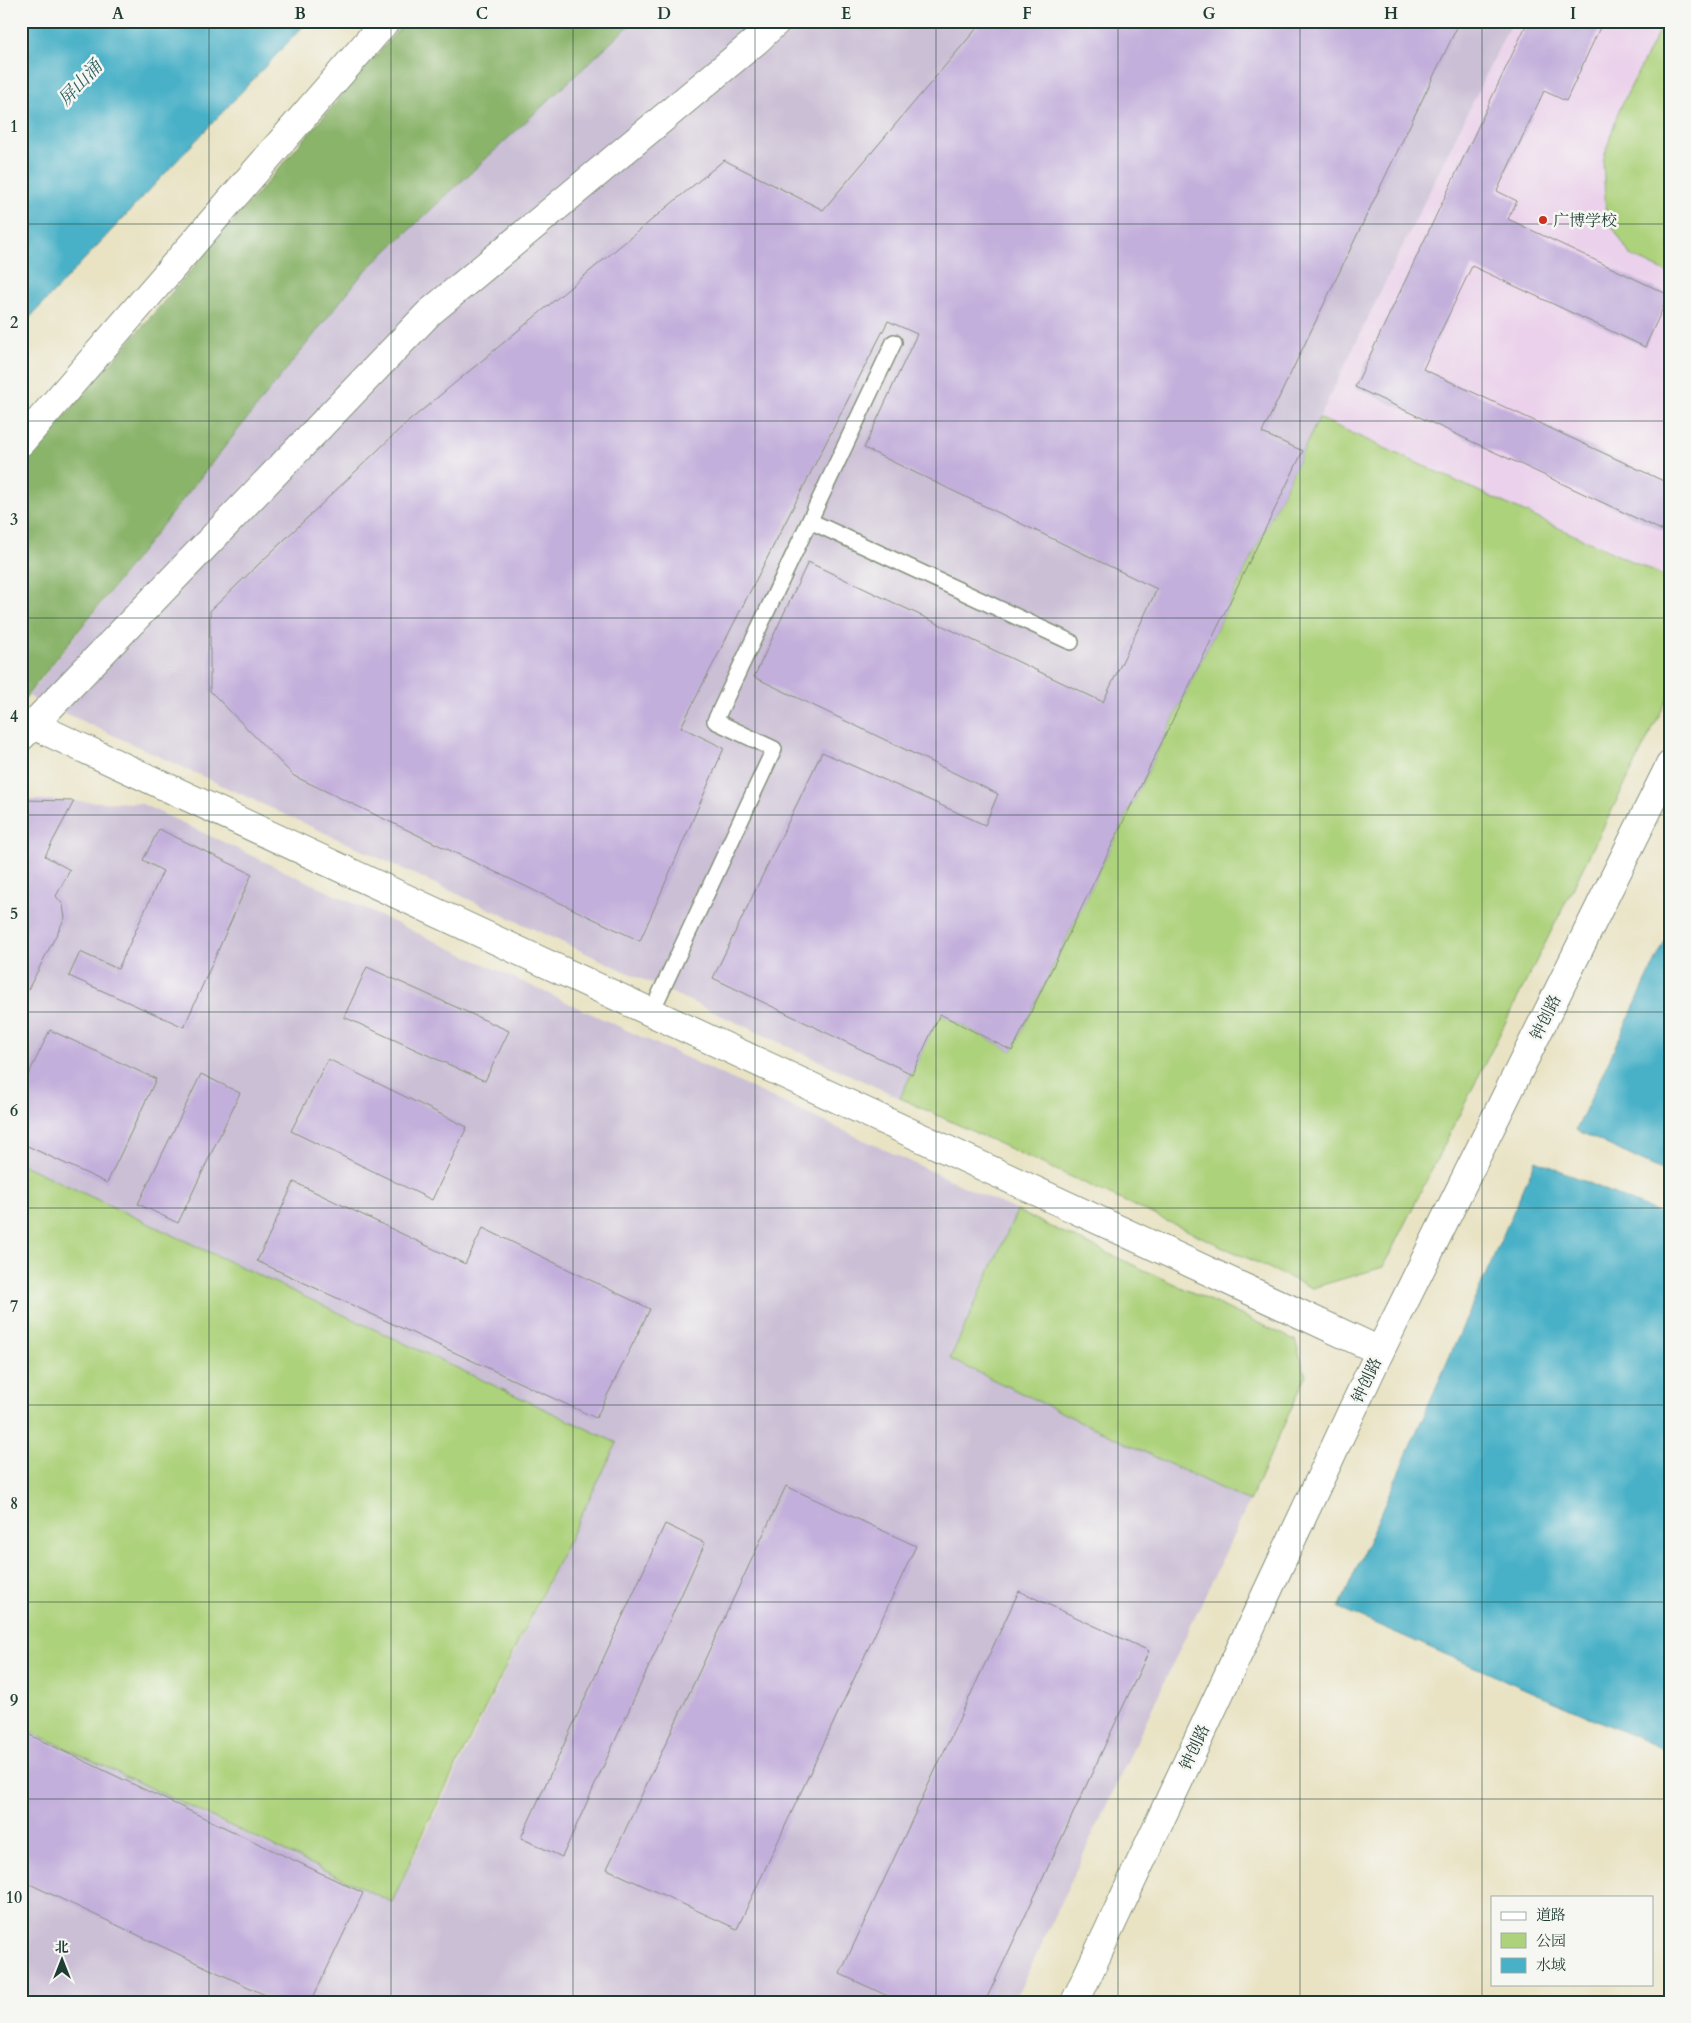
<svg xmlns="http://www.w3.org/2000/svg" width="1691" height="2023" font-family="Cardo,'Noto Serif SC',serif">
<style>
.built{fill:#ebd1eb}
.industrial{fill:#cbbfd5}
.green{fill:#add27b;stroke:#668858}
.forest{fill:#8ab46b;stroke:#547850}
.water{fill:#48b1c7;stroke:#34777e}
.building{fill:#c3afdb}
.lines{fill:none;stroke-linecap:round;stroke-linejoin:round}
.lane-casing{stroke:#84907c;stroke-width:18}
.street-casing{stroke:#84907c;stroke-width:30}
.secondary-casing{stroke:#84907c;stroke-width:30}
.lane{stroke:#fff;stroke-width:15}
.street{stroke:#fff;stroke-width:28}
.secondary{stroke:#fff;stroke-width:28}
.grid{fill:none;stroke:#1f3d34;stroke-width:1;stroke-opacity:0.55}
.poi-dot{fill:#c8321e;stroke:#f6f6f2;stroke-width:2}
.labels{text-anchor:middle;stroke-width:5;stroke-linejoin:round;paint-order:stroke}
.poi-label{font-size:16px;fill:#1f3d34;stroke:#f6f6f2;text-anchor:start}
.street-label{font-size:16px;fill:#1f3d34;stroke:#f6f6f2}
.water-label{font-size:18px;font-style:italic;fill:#2b6060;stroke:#f6f6f2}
.neatline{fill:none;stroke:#1f3d34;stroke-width:2}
.grid-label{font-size:16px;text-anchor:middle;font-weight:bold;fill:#1f3d34}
</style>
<rect width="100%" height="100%" fill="#f6f6f2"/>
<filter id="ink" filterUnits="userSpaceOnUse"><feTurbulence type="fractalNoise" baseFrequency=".02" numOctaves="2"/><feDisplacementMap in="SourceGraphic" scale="10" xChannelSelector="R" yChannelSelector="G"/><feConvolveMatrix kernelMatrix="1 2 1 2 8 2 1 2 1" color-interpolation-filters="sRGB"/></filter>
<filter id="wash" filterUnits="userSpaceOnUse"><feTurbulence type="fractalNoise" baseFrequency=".0096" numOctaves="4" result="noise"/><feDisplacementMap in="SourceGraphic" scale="20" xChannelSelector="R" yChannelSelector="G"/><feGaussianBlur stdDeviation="1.12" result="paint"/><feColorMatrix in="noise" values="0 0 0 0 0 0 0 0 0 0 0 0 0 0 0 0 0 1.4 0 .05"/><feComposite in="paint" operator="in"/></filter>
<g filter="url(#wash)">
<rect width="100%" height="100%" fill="#e9e3c4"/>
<path class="built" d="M1512 21H1670V579L1319 418Z"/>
<path class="industrial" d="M634 21H1512L1012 1051 912 1074 900 1098 28 696 363 273Z
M21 800 140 803 346 900 1017 1211 951 1359 1249 1502 1014 2002H21V1727L392 1902 617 1443 21 1164Z"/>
<path class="green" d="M1664 21H1670V274L1630 255 1606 216 1603 161 1618 112Z
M1319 418 1670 579V694L1383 1267 1312 1288 900 1098 940 1014 1012 1051Z
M21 1164 617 1443 428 1823 392 1902 21 1727Z
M1017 1211 1295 1340 1306 1376 1249 1502 950 1359Z"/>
<path class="forest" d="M406 21H634L363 273 21 703V467Z"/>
<path class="water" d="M21 21H308L21 327Z
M1670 930V1174L1576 1130Z
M1536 1160 1670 1218V1752L1339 1608Z"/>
<g id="blocks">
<path class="building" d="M983 21H1460L1262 433 1303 451 1012 1051 940 1014 912 1074 713 978 822 752 985 825 998 794 754 677 808 562 1103 702 1157 589 864 448 917 334 888 321 681 727 724 748 640 941 294 776 210 691V611L403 426 724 160 823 210Z
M1528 21H1603L1566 101 1544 91 1497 191 1517 201 1508 219 1669 295 1645 347 1472 266 1423 369 1670 484V534L1355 387Z
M21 800 74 801 45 856 70 870 56 896 63 905 65 918 21 1003Z
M159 829 252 874 184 1027 69 976 80 952 118 969 163 871 143 860Z
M367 967 509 1031 485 1081 344 1017Z
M50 1030 156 1079 107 1183 21 1143V1090Z
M328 1059 467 1127 432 1200 291 1131Z
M201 1074 240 1093 178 1223 138 1204Z
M294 1182 465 1264 483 1228 650 1309 596 1418 257 1261Z
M786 1486 916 1546 737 1929 607 1869Z
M665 1524 705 1543 562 1857 521 1838Z
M1019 1591 1149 1651 985 2002H901L840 1974Z
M21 1731 363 1893 311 2002H280L21 1880Z"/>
</g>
</g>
<g filter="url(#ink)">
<use href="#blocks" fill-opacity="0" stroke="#84907c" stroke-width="1"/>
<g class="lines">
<g class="lane-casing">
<path id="lane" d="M810 521 1071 642
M651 1013 774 749 715 721 894 342"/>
</g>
<g class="street-casing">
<path id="street" d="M21 442 386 21
M33 725 1380 1351
M22 736 429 313 756 41 777 21"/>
</g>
<g class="secondary-casing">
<path id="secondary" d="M1075 2002 1380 1351 1670 765"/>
</g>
<use href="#lane" class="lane"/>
<use href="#street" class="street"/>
<use href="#secondary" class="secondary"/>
</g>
</g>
<path class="grid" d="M209 21V2002M391 21V2002M573 21V2002M755 21V2002M936 21V2002M1118 21V2002M1300 21V2002M1482 21V2002M21 224H1670M21 421H1670M21 618H1670M21 815H1670M21 1012H1670M21 1208H1670M21 1405H1670M21 1602H1670M21 1799H1670"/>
<circle class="poi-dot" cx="1543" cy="220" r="5"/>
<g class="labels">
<g class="poi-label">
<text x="1553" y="226">广博学校</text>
</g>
<g class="street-label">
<text transform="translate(1545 1017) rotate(-64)" y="6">钟创路</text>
<text transform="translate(1366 1380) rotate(-65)" y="6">钟创路</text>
<text transform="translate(1194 1747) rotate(-65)" y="6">钟创路</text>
</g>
<g class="water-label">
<text transform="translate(80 83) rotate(-47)" y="6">屏山涌</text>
</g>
</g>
<rect width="1691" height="2023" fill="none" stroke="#f6f6f2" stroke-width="55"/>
<rect x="1491" y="1896" width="162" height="90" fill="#f6f6f2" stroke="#a0aca6"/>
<rect x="1501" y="1912" width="25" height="8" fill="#ffffff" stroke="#a0aca6"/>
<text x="1536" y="1920" font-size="15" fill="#1f3d34">道路</text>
<rect x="1501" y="1933" width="25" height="15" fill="#add27b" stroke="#a0aca6"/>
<text x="1536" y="1946" font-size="15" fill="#1f3d34">公园</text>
<rect x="1501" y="1958" width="25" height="15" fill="#48b1c7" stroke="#a0aca6"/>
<text x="1536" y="1970" font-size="15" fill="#1f3d34">水域</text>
<g transform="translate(62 1960)" stroke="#f6f6f2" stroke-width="4" paint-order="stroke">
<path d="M0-4L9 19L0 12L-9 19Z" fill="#1f3d34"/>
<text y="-8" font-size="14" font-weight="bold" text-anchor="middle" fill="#1f3d34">北</text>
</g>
<rect x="28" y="28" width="1636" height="1968" class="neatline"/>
<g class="grid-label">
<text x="118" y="19">A</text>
<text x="300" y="19">B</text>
<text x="482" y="19">C</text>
<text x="664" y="19">D</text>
<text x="846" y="19">E</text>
<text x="1027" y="19">F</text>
<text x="1209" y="19">G</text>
<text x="1391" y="19">H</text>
<text x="1573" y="19">I</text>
<text x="14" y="132">1</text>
<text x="14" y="328">2</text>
<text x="14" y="525">3</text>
<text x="14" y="722">4</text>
<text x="14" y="919">5</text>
<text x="14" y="1116">6</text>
<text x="14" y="1312">7</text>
<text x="14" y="1509">8</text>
<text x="14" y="1706">9</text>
<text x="14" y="1903">10</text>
</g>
</svg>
